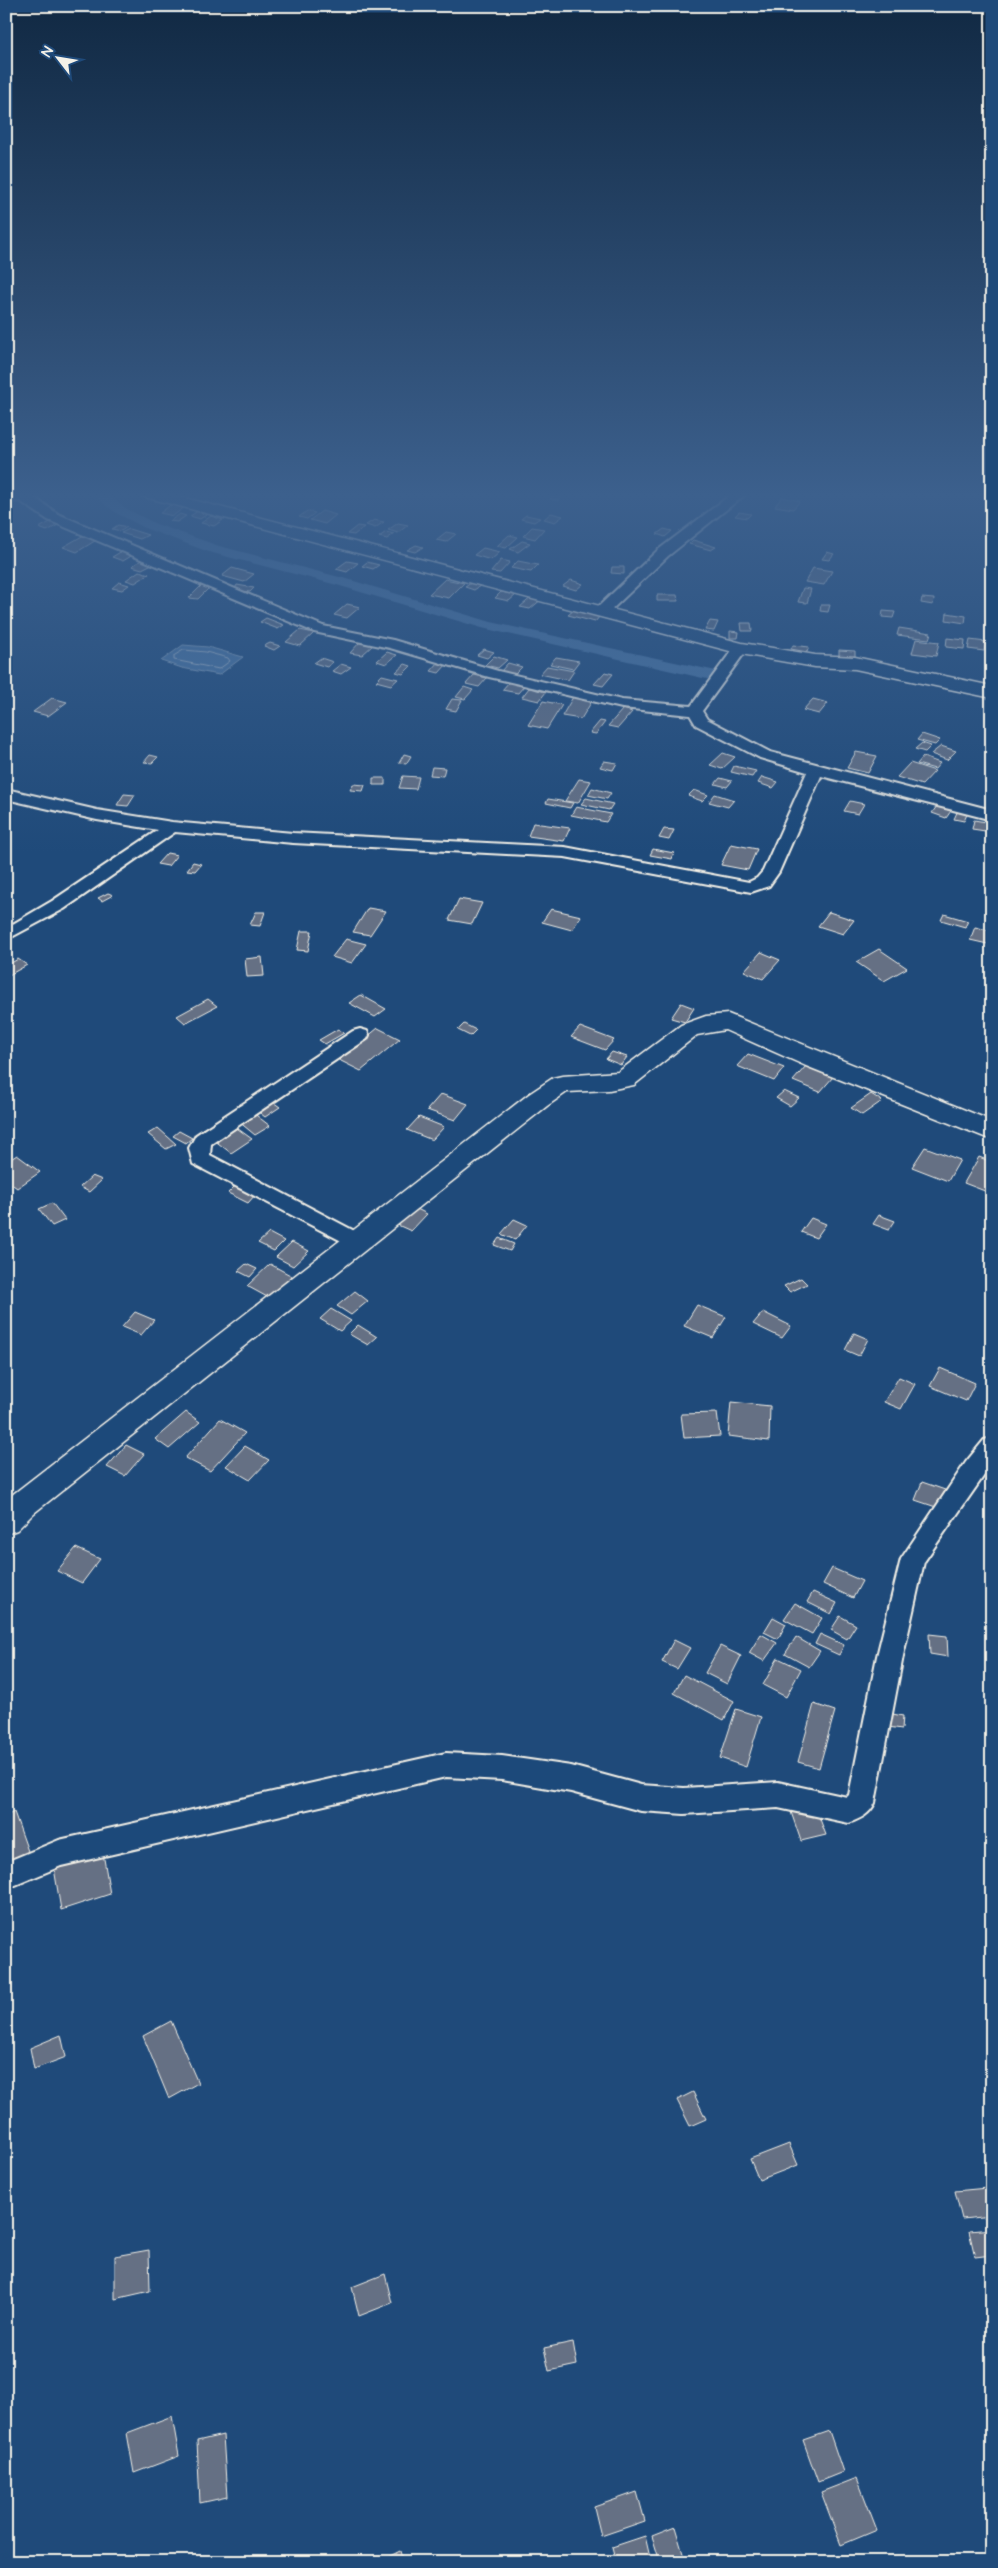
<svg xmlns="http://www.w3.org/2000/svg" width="998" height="2568" font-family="'Architects Daughter',sans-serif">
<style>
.water{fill:#4a75a4;stroke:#8ea7bf}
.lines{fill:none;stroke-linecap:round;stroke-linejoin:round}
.shore{stroke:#b0bfcd;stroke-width:1}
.canal{fill:#4a75a4;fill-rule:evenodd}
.building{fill:#656f84;stroke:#f4f1e8}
.street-casing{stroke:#f4f1e8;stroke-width:4}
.secondary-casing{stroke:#f4f1e8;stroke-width:3}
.street{fill:#1f4a7a;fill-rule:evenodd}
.secondary{fill:#1f4a7a;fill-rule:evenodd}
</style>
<rect width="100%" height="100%" fill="#1f4a7a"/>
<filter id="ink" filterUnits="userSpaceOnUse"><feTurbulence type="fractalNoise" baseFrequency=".02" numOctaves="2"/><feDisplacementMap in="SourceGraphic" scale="10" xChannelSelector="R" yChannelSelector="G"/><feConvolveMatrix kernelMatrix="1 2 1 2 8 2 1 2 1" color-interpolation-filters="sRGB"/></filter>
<g filter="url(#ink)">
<path class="water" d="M183 645 208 647 243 657 219 675 182 668 161 661Z"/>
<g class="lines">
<path class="shore" d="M184 650 206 652 228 658 230 661 219 669 174 660V656Z"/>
<path class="canal" d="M89 493H105L127 509 156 524 219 546 347 579 491 622 716 671 724 676 716 681 482 628 337 585 209 552 147 529 118 514Z"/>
</g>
<path class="building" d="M555 493H564L558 500 550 499Z
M782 497 800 501 793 509 775 506Z
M173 503 186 506 173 516 160 513Z
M201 509 211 512 200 519 190 516Z
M307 511 315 513 307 519 299 517Z
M322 511 336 515 325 524 310 520Z
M739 512 751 514 747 518 735 516Z
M551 513 563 516 555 522 544 519Z
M180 514 186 516 177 522 170 521Z
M526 515 540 518 534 522 521 519Z
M211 516 223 520 214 526 201 523Z
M374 520 384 522 375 528 366 525Z
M52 521 60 524 47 531 39 528Z
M398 523 408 525 398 533 388 530Z
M118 525 127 527 121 531 112 529Z
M357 526 364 527 354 535 347 534Z
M532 527 544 529 535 539 523 536Z
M129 529 148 535 140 539 121 533Z
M664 529 672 531 665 537 657 534Z
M386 532 394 534 387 539 379 537Z
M446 532 456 534 446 542 436 540Z
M84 535 98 539 77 552 63 547Z
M509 535 518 537 506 548 497 546Z
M693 540 716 547 711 550 689 544Z
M522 541 530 543 518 552 510 549Z
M416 545 423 547 415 552 407 550Z
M483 548 500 552 491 560 474 555Z
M122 551 133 555 123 561 112 557Z
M827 552 834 554 829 560 822 559Z
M143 559 154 563 142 569 132 566Z
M501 560 510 562 500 573 491 572Z
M347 561 358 563 347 572 336 569Z
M518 561 538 565 531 572 511 568Z
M367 562 379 565 373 569 362 566Z
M612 567H624V574L611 573Z
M232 568 254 574 244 582 222 576Z
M813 568 832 571 824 585 805 582Z
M139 571 149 574 135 583 126 580Z
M445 579 464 583 449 598 429 594Z
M571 580 583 584 576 590 563 586Z
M119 582 129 585 122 590 112 588Z
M471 583 480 586 474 590 465 587Z
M237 585 254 588 250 592 234 590Z
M201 586 210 587 198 599 189 598Z
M803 588 811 589 807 603 798 602Z
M501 592 516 595 509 601 495 598Z
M657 595H677L678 601H657Z
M533 596 542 599 530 609 520 607Z
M922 598 934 599 933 605 921 603Z
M347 604 360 607 347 618 334 615Z
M821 605H830L828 612 820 611Z
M574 610 600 616 595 622 568 615Z
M883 611 895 612 893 618 882 617Z
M947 613 966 616 965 623 946 620Z
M266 618 284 625 278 629 260 622Z
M710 621 718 622 714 631 705 630Z
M741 623H751L752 631H742Z
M899 628 931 633 929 639 897 635Z
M300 630 314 633 300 646 286 642Z
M730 631 739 632 738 638H730Z
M947 638 965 640 964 649 946 647Z
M916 639 939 642 936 656 912 653Z
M970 640 986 642 984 651 968 649Z
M360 642 373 645 362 655 350 653Z
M270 643 280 646 274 650 264 646Z
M793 645 809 647 807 652 791 649Z
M484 649 494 652 487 658 477 655Z
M839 650 855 651V658L839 657Z
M387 652 397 655 386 664 377 661Z
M494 656 507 660 498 668 485 665Z
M556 657 579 661 573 669 550 664Z
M321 658 333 662 327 667 314 663Z
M439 662 447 664 439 673 431 671Z
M508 663 522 667 514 675 501 671Z
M341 664 351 667 341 674 332 671Z
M405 664 411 666 403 674 396 672Z
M547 666 574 671 568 680 540 674Z
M605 672 613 674 603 686 594 684Z
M382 675 398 679 391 685 376 681Z
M474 675 487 678 479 687 466 684Z
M509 682 524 686 518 693 502 690Z
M464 687 473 690 465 699 456 697Z
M529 688 546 692 539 701 522 697Z
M573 697 592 701 581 719 562 716Z
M52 698 67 702 48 716 33 712Z
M452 699 462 700 456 711 446 709Z
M813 699 828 703 819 714 803 710Z
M543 701 562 705 547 729 528 725Z
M623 709 632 712 618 728 608 726Z
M600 721 605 722 596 734 590 733Z
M922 734 940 740 935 745 917 740Z
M922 743 931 746 925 752 915 749Z
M941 746 956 751 947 760 931 754Z
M856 752 877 756 868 773 847 768Z
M723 753 735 757 722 769 710 765Z
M404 754 411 756 406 764 399 763Z
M150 755 158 757 152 763 144 762Z
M923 757 940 763 935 769 917 764Z
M604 761 617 763 613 770 600 767Z
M910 763 935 771 922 785 897 777Z
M734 766 756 771 752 777 731 772Z
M432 767 445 768 443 776 430 775Z
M403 776 419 777 416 789 399 788Z
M762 777 778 782 773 788 758 783Z
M373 778H385V785H373Z
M720 778 732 781 727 787 715 784Z
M579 779 591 781 578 803 565 801Z
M353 784 365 785 363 791 350 790Z
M592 788 611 793 607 799 588 795Z
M694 790 708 795 702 801 688 796Z
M124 794 135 795 128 806 117 805Z
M715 794 734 800 728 807 709 802Z
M586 798 613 804 609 810 581 804Z
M548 799 573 803 570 808 546 803Z
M850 801 864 804 858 814 844 811Z
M937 806 951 811 946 818 932 813Z
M576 807 611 814 606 822 571 815Z
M959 808 969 810 964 821 954 819Z
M974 820 992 823V832L972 829Z
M533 823 570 828 564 841 528 836Z
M664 829 674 830 669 840 659 838Z
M731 844 757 849 748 870 721 865Z
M653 849 674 853 672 859 650 855Z
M167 853 177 855 168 866 157 864Z
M193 862 201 864 195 871 187 870Z
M108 893 113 895 102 901 98 898Z
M459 899 482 903 472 924 449 920Z
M368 908 386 911 370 935 353 932Z
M551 909 581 916 572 930 542 922Z
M256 912H265L260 926 250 925Z
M829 912 854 920 843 934 818 926Z
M944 914 968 921 965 927 941 920Z
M975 927 992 931V945L970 940Z
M301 931H312L308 951 297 950Z
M346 939 366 944 352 963 332 957Z
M879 949 907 968 884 981 856 962Z
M761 952 780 960 763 979 744 971Z
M262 957 264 976 247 977 245 959Z
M18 959 27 965 9 975 6 973V966Z
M361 995 386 1009 375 1017 349 1003Z
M208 999 217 1006 185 1023 177 1016Z
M681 1003 694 1008 685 1022 671 1018Z
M464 1024 476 1030 470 1036 458 1030Z
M580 1027 614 1040 605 1050 571 1037Z
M378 1028 400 1039 361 1071 339 1060Z
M338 1029 344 1033 325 1044 319 1040Z
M612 1052 627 1057 621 1065 606 1059Z
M748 1054 784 1068 774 1081 737 1066Z
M806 1066 833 1077 820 1092 793 1081Z
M784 1091 799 1098 790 1106 776 1098Z
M441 1094 468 1104 455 1120 427 1110Z
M871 1094 882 1101 862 1115 851 1108Z
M270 1100 280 1107 265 1117 255 1109Z
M252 1112 270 1126 255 1135 238 1121Z
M419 1117 444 1127 432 1140 407 1130Z
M234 1126 252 1139 231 1153 214 1140Z
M158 1128 176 1144 166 1149 148 1134Z
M179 1131 192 1138 186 1143 173 1136Z
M925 1147 960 1160 948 1181 912 1167Z
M17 1155 40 1172 17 1188 6 1180V1162Z
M979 1157 992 1162 990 1193 964 1183Z
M92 1176 102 1180 89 1192 80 1187Z
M235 1186 255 1195 248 1203 228 1193Z
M52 1203 65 1220 52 1226 39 1209Z
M407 1204 427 1214 411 1231 391 1222Z
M879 1215 895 1221 889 1230 873 1224Z
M811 1218 826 1224 816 1238 801 1232Z
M514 1219 527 1225 515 1240 501 1234Z
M269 1233 284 1241 274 1251 258 1243Z
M499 1238 514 1244 510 1251 494 1245Z
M292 1242 309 1251 293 1266 276 1257Z
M246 1264 257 1269 250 1277 238 1271Z
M270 1264 292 1276 269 1298 247 1286Z
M801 1278 807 1284 790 1292 784 1286Z
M355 1291 368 1301 351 1315 337 1306Z
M697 1305 726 1317 713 1338 684 1326Z
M331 1309 351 1321 340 1331 320 1319Z
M135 1312 154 1320 141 1335 122 1327Z
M763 1312 791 1326 782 1338 753 1324Z
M358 1325 377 1337 368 1345 349 1334Z
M854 1333 868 1339 859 1356 845 1350Z
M940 1368 975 1383 966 1401 930 1386Z
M899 1377 915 1384 901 1409 884 1402Z
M731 1402 770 1406 769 1441 728 1436Z
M186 1412 200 1422 169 1449 155 1439Z
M717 1413 720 1436 684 1438 681 1414Z
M220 1419 245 1433 210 1471 185 1458Z
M126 1445 144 1454 125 1476 107 1467Z
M245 1446 269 1460 250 1480 226 1466Z
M922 1482 945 1490 939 1508 915 1500Z
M76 1548 100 1559 82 1583 57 1571Z
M832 1568 862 1581 853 1598 823 1584Z
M813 1592 837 1603 831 1614 807 1602Z
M795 1603 822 1618 812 1634 784 1619Z
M840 1616 856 1625 847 1639 831 1630Z
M773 1617 786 1624 778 1639 764 1632Z
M761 1634 777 1643 764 1661 749 1653Z
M820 1634 844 1645 839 1655 815 1644Z
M929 1634 947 1636 948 1657 930 1654Z
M796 1637 820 1651 809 1667 785 1654Z
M674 1640 690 1648 677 1669 662 1662Z
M720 1646 741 1656 727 1684 705 1673Z
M778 1658 801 1669 786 1697 763 1685Z
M684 1675 734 1701 724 1720 674 1693Z
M814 1704 835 1711 819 1768 798 1762Z
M736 1709 761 1717 746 1767 720 1758Z
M882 1712 903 1716 902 1729 881 1726Z
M815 1806 826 1835 801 1841 791 1812Z
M14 1812 29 1854 6 1865V1816Z
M103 1853 110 1894 61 1910 54 1868Z
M171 2021 198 2083 169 2099 143 2036Z
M61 2035 66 2057 34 2069 30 2048Z
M693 2092 706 2119 690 2126 677 2100Z
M789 2144 798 2165 759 2180 750 2159Z
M987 2188 992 2216 962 2219 955 2191Z
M992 2229V2255L975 2257 969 2231Z
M149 2250 150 2291 115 2299V2256Z
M385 2274 392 2303 359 2316 352 2287Z
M573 2342 577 2365 549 2371 544 2348Z
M172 2416 179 2456 134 2473 127 2433Z
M829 2431 843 2472 818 2482 803 2440Z
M223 2435 227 2497 200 2503 197 2441Z
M857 2478 877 2530 841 2545 821 2492Z
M637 2492 645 2521 601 2536 594 2507Z
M675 2527 684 2557 672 2562H660L652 2536Z
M645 2536 651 2562H616L612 2547Z
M400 2551 403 2562H378Z"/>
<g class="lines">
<g class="street-casing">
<path id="street" d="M21 493 35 498 58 514 323 626 393 640 498 671 622 700 691 706 736 645H746L748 648 702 711 707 719 770 752 992 810V820L821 776 779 872 769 886 751 892 565 857 293 843 175 832 64 909 6 940V928L52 901 158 830 97 820 6 799V789L97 810 172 822 293 833 565 847 749 882 757 878 763 871 807 772 760 758 696 725 690 715 622 708 489 677 390 648 314 632 48 520 20 501 6 502V494Z
M733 493H747L668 556 607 614H597L595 611 597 608 658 550Z
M360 1029 367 1031 369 1035 367 1039 211 1144 210 1155 364 1236 367 1241 364 1246 357 1249 193 1164 189 1148 196 1135 353 1031Z
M992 1438V1464L924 1562 903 1656 875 1803C869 1815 861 1818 849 1823L778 1808 684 1814 641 1811 571 1792 502 1780 446 1777 61 1866 6 1889V1862L59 1840 446 1753 502 1756 571 1766 641 1785 684 1788 778 1782 847 1797 849 1795 877 1656 901 1559 966 1462 984 1440Z"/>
</g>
<g class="secondary-casing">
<path id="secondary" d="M139 493H166L742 643 815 655 855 657 992 686V698L855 669 815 667 741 654 141 496Z
M728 1014 992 1121V1140L806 1066 725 1030 697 1035 634 1085 609 1090 567 1092 547 1106 34 1513 17 1530 6 1534V1501L12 1495 529 1094 553 1078 562 1076 618 1072 681 1025 706 1016Z"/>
</g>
<use href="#street" class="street"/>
<use href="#secondary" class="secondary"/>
</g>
</g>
<linearGradient id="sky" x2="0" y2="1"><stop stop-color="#112943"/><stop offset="0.58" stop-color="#3c608d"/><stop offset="1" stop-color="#3c608d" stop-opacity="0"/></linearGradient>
<rect width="998" height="853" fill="url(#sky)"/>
<rect width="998" height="2568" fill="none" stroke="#1f4a7a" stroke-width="25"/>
<rect x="12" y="12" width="973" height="2543" fill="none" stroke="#f4f1e8" stroke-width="2" filter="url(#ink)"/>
<g transform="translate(58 58) rotate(301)" stroke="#1f4a7a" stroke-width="4" paint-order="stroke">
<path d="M0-4L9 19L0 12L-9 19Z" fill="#f4f1e8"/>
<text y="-8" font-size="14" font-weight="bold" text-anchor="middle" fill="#f4f1e8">N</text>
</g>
</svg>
